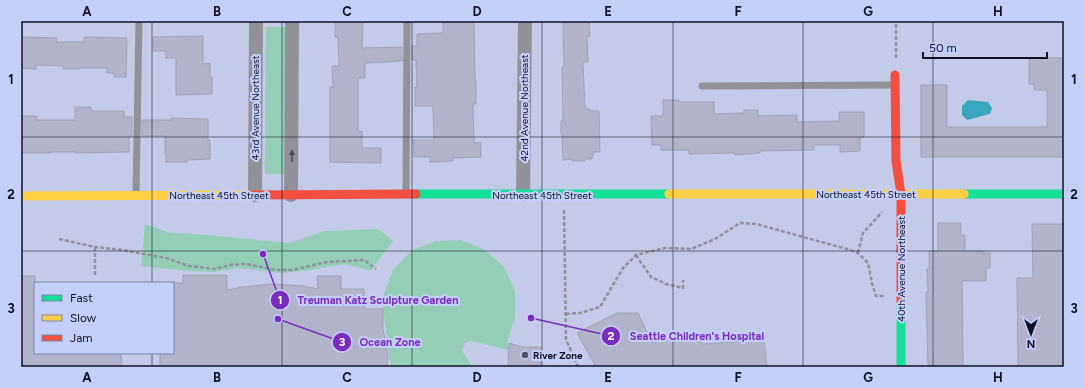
<svg xmlns="http://www.w3.org/2000/svg" width="1085" height="388" font-family="Figtree,sans-serif">
<style>
.green{fill:#94ceb7}
.water{fill:#3aa7bf}
.building{fill:#b2b4cb;stroke:#9fa1b8}
.lines{fill:none;stroke-linecap:round;stroke-linejoin:round}
.path{stroke:#8f929d;stroke-width:2.5;stroke-dasharray:4 2;stroke-linecap:butt}
.lane{stroke:#919298;stroke-width:7}
.street{stroke:#919298;stroke-width:14}
.fast{stroke:#16e098;stroke-width:9}
.slow{stroke:#ffcf43;stroke-width:9}
.jam{stroke:#f24e42;stroke-width:9}
.oneway{fill:#494c58}
.grid{fill:none;stroke:#0e1224;stroke-width:1;stroke-opacity:0.55}
.poi-dot{fill:#4d5369;stroke:#c4d0fa;stroke-width:1.5}
.labels{text-anchor:middle;stroke-width:4;stroke-linejoin:round;paint-order:stroke}
.street-label{font-size:10px;fill:#0e1224;stroke:#c4d0fa}
.poi-label{font-size:10px;font-weight:bold;fill:#0e1224;stroke:#c4d0fa;text-anchor:start}
.leader{fill:none;stroke:#7b2cbf;stroke-width:1.5}
.callout-dot{fill:#7b2cbf;stroke:#c4d0fa;stroke-width:1.5}
.mark-label{font-size:12px;text-anchor:middle;font-weight:bold;fill:#fff}
.callout-label{font-size:11px;text-anchor:middle;font-weight:bold;fill:#7b2cbf;stroke:#c4d0fa;stroke-width:4;stroke-linejoin:round;paint-order:stroke}
.neatline{fill:none;stroke:#0e1224;stroke-width:1.5}
.grid-label{font-size:13px;text-anchor:middle;font-weight:bold;fill:#0e1224}
</style>
<rect width="100%" height="100%" fill="#c3cbe8"/>
<path class="green" d="M266 27H285L284 174H265Z
M145 224 170 233 195 234 289 243 325 231 378 229 393 241 370 271 358 267 344 264 304 271 281 273 238 268 213 272 190 271 141 266Z
M461 240 485 250 504 267 515 291V317L507 342 509 350 471 341 466 342 462 350 465 356 473 367H391L383 309 384 294 393 270 411 251 435 241Z"/>
<path class="water" d="M968 100 988 102 992 108 990 114 967 120 962 115V106Z"/>
<path class="building" d="M335 21H363L362 48 402 47V61L365 63V78H358V131H362V148H381V163L330 162V87H333L332 66H339L338 37H335Z
M443 21H474L475 81H476V104H473L474 143 481 142V157L453 158V161L430 162V157H414L413 140H434L433 106H415V87H417L416 60H412V46H417V34L443 33Z
M566 21H589L590 36H587L588 62H583L585 109H590V111H599L600 152H593V156H592V159H585V161H572V159L563 160 562 135H561V121H563L562 67H564L563 22H566Z
M203 36V64L210 63V77H212V94L176 95V58H166V51H153V37Z
M21 37 57 38 56 42H84V37L127 38 126 77H114V73H107V68H80V69H63V66L36 65V69L21 68Z
M1029 58H1064V157H921V85H947V127H1047V90H1034V84H1029Z
M663 100H679V102H714V114L744 113V110H758V116L797 115V122L839 121V112H864V137H860V151L840 152V145H814V150L760 151V153L735 155V153L689 154V150H661V145H652L651 116H663Z
M75 107H91V111H124V117H132V136H129V152L75 153V152H50V153H21V116H37V120H75Z
M171 118 208 119V140H210V159L187 160V162H166V155H165V136H142V120H171Z
M938 223H961V235H965V251H983V253H990V268H986V281H962L963 367H928L926 292H928L927 269H929V251H938Z
M1032 224H1064V367H1018L1017 278H1033Z
M183 275H227V290L242 287 272 284 303 286 318 289 317 276H341V289H364V309H383V330L386 343 388 355 387 367H160V353H173V283H183Z
M21 276H35V353H121L122 367H21Z
M617 313H638L649 336 673 339 700 338 702 344 764 340 767 367H596L577 333Z
M509 343 522 347H541V367H508Z"/>
<g class="lines">
<path class="path" d="M896 58V21
M564 210 566 339 578 367
M59 239 95 247 122 250 166 258 189 266 215 269 230 265 246 264 276 270H292L327 262 364 260 376 269
M95 247V275
M858 253 863 233 882 212
M636 255 651 277 666 284 683 288V280
M566 314 580 313 600 307 623 268 636 255 665 248 691 249 715 239 740 223 756 224 847 249 858 253 868 263 872 283 876 296H885"/>
<path class="lane" d="M702 86 895 85
M406 193 407 21
M136 195 139 21"/>
<path class="street" d="M523 194 525 21
M255 195 256 21
M291 195 292 21"/>
<path class="fast" d="M416 194H669
M964 194H1064
M901 303V367"/>
<path class="slow" d="M669 194H964
M21 196 250 195"/>
<path class="jam" d="M895 75 896 161 901 194V303
M250 195 416 194"/>
</g>
<defs><path id="oneway-solid" d="M-6-.8H1V-3.2L6.5 0L1 3.2V.8H-6Z"/></defs>
<use class="oneway" href="#oneway-solid" transform="translate(292 156) rotate(-90)"/>
<path class="grid" d="M152 21V283M282 21V367M412 21V367M542 21V367M673 21V367M803 21V367M933 21V367M21 137H1064M21 251H1064M152 353V367"/>
<circle class="poi-dot" cx="525" cy="355" r="4"/>
<g class="labels">
<g class="street-label">
<text transform="translate(255 108) rotate(-90)" y="4">43rd Avenue Northeast</text>
<text transform="translate(524 108) rotate(-90)" y="4">42nd Avenue Northeast</text>
<text x="866" y="198">Northeast 45th Street</text>
<text x="219" y="199">Northeast 45th Street</text>
<text x="542" y="199">Northeast 45th Street</text>
<text transform="translate(901 269) rotate(-90)" y="4">40th Avenue Northeast</text>
</g>
<g class="poi-label">
<text x="533" y="359">River Zone</text>
</g>
</g>
<path class="leader" d="M263 254L280 300M531 318L611 336M278 319L342 342"/>
<g class="callout-dot">
<circle cx="263" cy="254" r="4"/>
<circle cx="531" cy="318" r="4"/>
<circle cx="278" cy="319" r="4"/>
<circle cx="280" cy="300" r="10"/>
<circle cx="611" cy="336" r="10"/>
<circle cx="342" cy="342" r="10"/>
</g>
<g class="mark-label">
<text x="280" y="304">1</text>
<text x="611" y="340">2</text>
<text x="342" y="346">3</text>
</g>
<g class="callout-label">
<text x="378" y="304">Treuman Katz Sculpture Garden</text>
<text x="697" y="340">Seattle Children's Hospital</text>
<text x="390" y="346">Ocean Zone</text>
</g>
<rect width="1085" height="388" fill="none" stroke="#c4d0fa" stroke-width="44"/>
<rect x="34" y="282" width="140" height="72" fill="#c4d0fa" stroke="#7b84a4"/>
<rect x="42" y="295" width="20" height="6" fill="#16e098" stroke="#7b84a4"/>
<text x="70" y="302" font-size="12" fill="#0e1224">Fast</text>
<rect x="42" y="315" width="20" height="6" fill="#ffcf43" stroke="#7b84a4"/>
<text x="70" y="322" font-size="12" fill="#0e1224">Slow</text>
<rect x="42" y="335" width="20" height="6" fill="#f24e42" stroke="#7b84a4"/>
<text x="70" y="342" font-size="12" fill="#0e1224">Jam</text>
<g transform="translate(1031 334) rotate(180)" stroke="#c4d0fa" stroke-width="3" paint-order="stroke">
<path d="M0-3L7 15L0 10L-7 15Z" fill="#0e1224"/>
<text y="-6" font-size="11" font-weight="bold" text-anchor="middle" fill="#0e1224">N</text>
</g>
<path d="M923 52v6h124v-6" fill="none" stroke="#0e1224" stroke-width="2"/>
<text x="929" y="52" font-size="12" fill="#0e1224" stroke="#c4d0fa" stroke-width="3" paint-order="stroke">50 m</text>
<rect x="22" y="22" width="1041" height="344" class="neatline"/>
<g class="grid-label">
<text x="87" y="16">A</text>
<text x="217" y="16">B</text>
<text x="347" y="16">C</text>
<text x="477" y="16">D</text>
<text x="608" y="16">E</text>
<text x="738" y="16">F</text>
<text x="868" y="16">G</text>
<text x="998" y="16">H</text>
<text x="11" y="84">1</text>
<text x="1074" y="84">1</text>
<text x="11" y="199">2</text>
<text x="1074" y="199">2</text>
<text x="11" y="313">3</text>
<text x="1074" y="313">3</text>
<text x="87" y="382">A</text>
<text x="217" y="382">B</text>
<text x="347" y="382">C</text>
<text x="477" y="382">D</text>
<text x="608" y="382">E</text>
<text x="738" y="382">F</text>
<text x="868" y="382">G</text>
<text x="998" y="382">H</text>
</g>
</svg>
